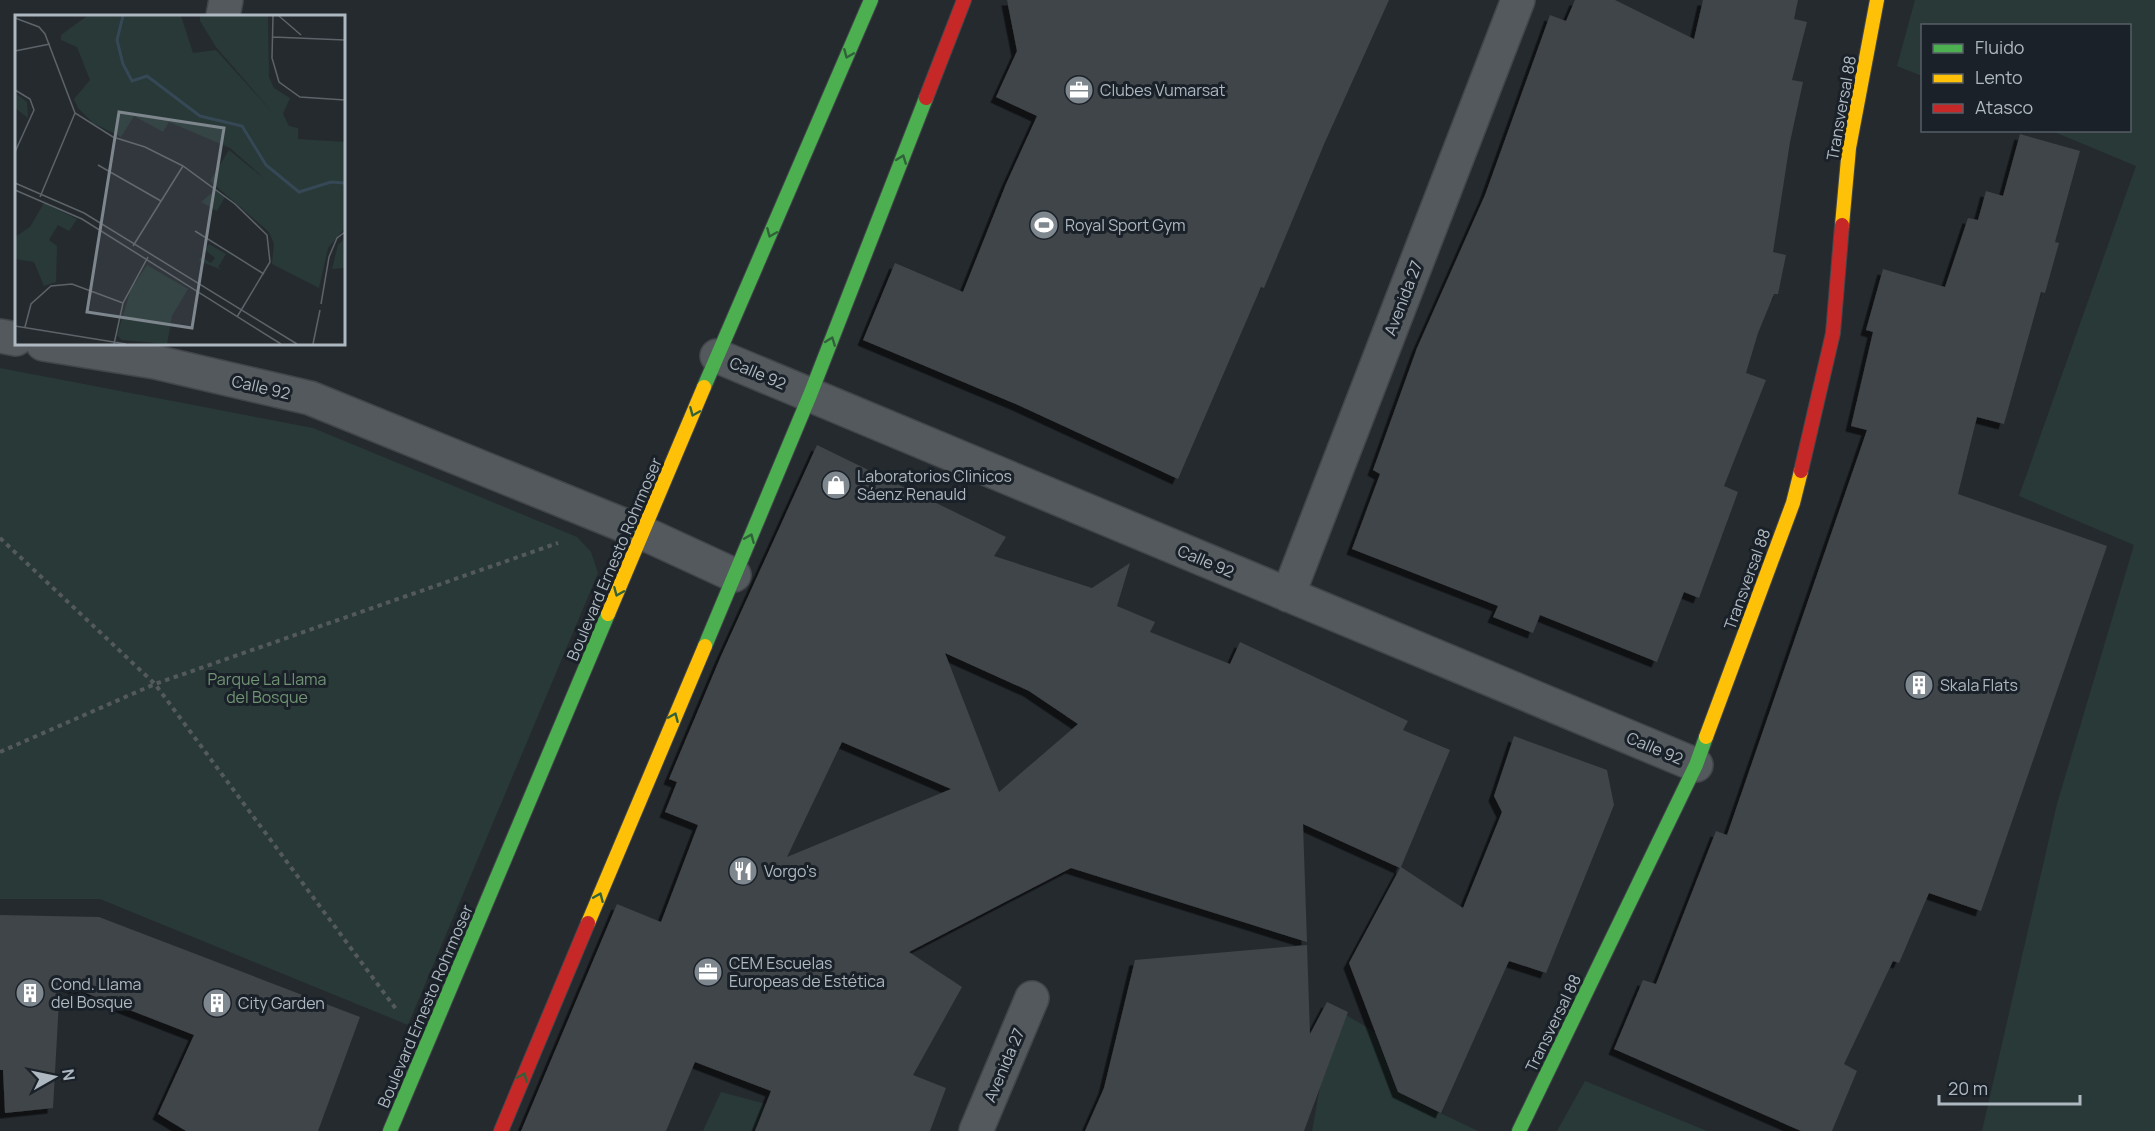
<svg xmlns="http://www.w3.org/2000/svg" width="2155" height="1131" font-family="Manrope,sans-serif">
<style>
.green{fill:#283938}
.building{fill:#404448;fill-rule:evenodd;filter:url(#shadow)}
.lines{fill:none;stroke-linecap:round;stroke-linejoin:round}
.street-casing{stroke:#42464a;stroke-width:36}
.fast-casing{stroke:#42464a;stroke-width:16}
.slow-casing{stroke:#42464a;stroke-width:16}
.jam-casing{stroke:#42464a;stroke-width:16}
.path{stroke:#54595c;stroke-width:4;stroke-dasharray:4.5 4.5;stroke-linecap:butt}
.street{stroke:#54595e;stroke-width:33}
.fast{stroke:#4caf50;stroke-width:14}
.slow{stroke:#ffc107;stroke-width:14}
.jam{stroke:#c62828;stroke-width:14}
.oneway{stroke:#30613a}
.labels{text-anchor:middle;stroke-width:6;stroke-linejoin:round;paint-order:stroke}
.poi-label{font-size:16px;fill:#aeb8c1;stroke:#1a2128;text-anchor:start}
.street-label{font-size:16px;fill:#aeb8c1;stroke:#1a2128}
.park-label{font-size:16px;fill:#709474;stroke:#1a2128}
.inset-river{fill:none;stroke:#364856;stroke-width:3}
.inset-road{fill:none;stroke:#5c6369;stroke-width:1.5}
.view{fill:#7e868e;fill-opacity:0.15;stroke:#7e868e;stroke-width:3}
.inset-edge{fill:none;stroke:#aeb8c1;stroke-width:3}
</style>
<defs>
<filter id="shadow"><feDropShadow dx="-5.5" dy="5.5" stdDeviation="0" flood-color="#0009"/></filter>
</defs>
<rect width="100%" height="100%" fill="#252a2f"/>
<path class="green" d="M1915 0H2155V1131H1982L2057 804 2134 545 2019 496 2136 166 2052 131 2130 130V26H1922V76L1897 66Z
M0 368 313 428 577 537 591 552 598 573 408 1025 100 899H0Z
M1346 1015 1375 1032 1398 1093 1478 1131H1312L1320 1087Z
M1585 1081 1707 1131H1557Z
M721 1092 766 1104 755 1131H703Z"/>
<path class="building" d="M1007 0H1389L1325 142 1264 288 1261 287 1178 479 1018 405 863 340 895 263 963 292 1006 184 1037 116 996 97 1017 51Z
M1575 0H1615L1694 39 1703 0H1798L1794 19 1807 22 1792 80 1803 82 1790 142 1773 252 1786 255 1778 294H1774L1758 333 1746 373 1766 380 1724 486 1738 492 1699 598 1684 592 1657 662 1540 615 1533 633 1493 617 1498 606 1352 549 1380 474 1373 470 1417 348 1485 195 1550 15 1566 21Z
M2020 134 2080 151 2055 242 2059 243 2045 293 2041 292 2004 424 1977 417 1958 494 2107 546 1981 911 1929 893 1899 963 1893 961 1844 1064 1857 1071 1832 1131H1801L1614 1049 1643 980 1656 984 1716 831 1727 835 1867 430 1851 426 1873 332 1866 330 1883 269 1945 287 1968 218 1978 220 1986 191 2003 196Z
M817 445 1006 537 994 556 1092 588 1130 563 1117 606 1155 622 1150 632 1230 664 1240 642 1408 721 1403 730 1450 750 1401 867 1463 908 1502 812 1494 796 1514 736 1607 770 1614 805 1546 973 1509 961 1441 1113 1398 1092 1349 963 1400 868 1303 824 1307 942 1071 868 909 952 962 987 913 1075 946 1088 930 1131H755L771 1091 695 1062 666 1131H521L617 904 661 922 698 825 665 812 677 782 669 779 721 656ZM945 653 1029 691 1078 724 999 792ZM842 742 951 789 787 857Z
M0 915 99 917 360 1017 318 1131H186L158 1114 194 1035 60 983 53 1108 5 1113 3 1070H0Z
M1307 945 1310 1034 1327 1002 1348 1012 1304 1131H1085L1104 1088 1135 960Z"/>
<g class="lines">
<g class="street-casing">
<path id="street" d="M223 16 226 0
M0 336 16 339
M43 344 155 362 310 398 643 533 734 575
M717 356 1696 765
M1288 595 1518 0
M976 1131 1032 998"/>
</g>
<g class="fast-casing">
<path id="fast" d="M704 387 871 0
M705 646 810 395 926 98
M390 1131 608 614
M1519 1131 1696 765 1706 737"/>
</g>
<g class="slow-casing">
<path id="slow" d="M1842 225 1849 148 1877 0
M608 614 704 387
M1706 737 1793 503 1801 471
M588 923 705 646"/>
</g>
<g class="jam-casing">
<path id="jam" d="M926 98 964 0
M1801 471 1833 333 1842 225
M501 1131 588 923"/>
</g>
<path class="path" d="M0 538 155 684 396 1009
M0 752 155 684 558 543"/>
<use href="#street" class="street"/>
<use href="#fast" class="fast"/>
<use href="#slow" class="slow"/>
<use href="#jam" class="jam"/>
</g>
<defs><path id="oneway-chevron" d="M-2-3.5L2.5 0L-2 3.5" fill="none" stroke-width="1.6" stroke-linecap="round" stroke-linejoin="round" transform="scale(1.5)"/></defs>
<g class="oneway">
<use href="#oneway-chevron" transform="translate(848 54) rotate(113)"/>
<use href="#oneway-chevron" transform="translate(902 159) rotate(-69)"/>
<use href="#oneway-chevron" transform="translate(771 233) rotate(113)"/>
<use href="#oneway-chevron" transform="translate(831 341) rotate(-69)"/>
<use href="#oneway-chevron" transform="translate(694 412) rotate(113)"/>
<use href="#oneway-chevron" transform="translate(750 538) rotate(-67)"/>
<use href="#oneway-chevron" transform="translate(618 592) rotate(113)"/>
<use href="#oneway-chevron" transform="translate(674 717) rotate(-67)"/>
<use href="#oneway-chevron" transform="translate(599 897) rotate(-67)"/>
<use href="#oneway-chevron" transform="translate(523 1077) rotate(-67)"/>
</g>
<defs>
<g id="office-disc" transform="scale(1.5)"><circle r="9.5" fill="#7e868e" stroke="#1a2128"/><path d="M-6-3h4V-5.5h4V-3h4V5H-6ZM-1-4.5V-3h2v-1.5ZM-6 0V1H6V0Z" fill="#fff"/></g>
<g id="stadium-disc" transform="scale(1.5)"><circle r="9.5" fill="#7e868e" stroke="#1a2128"/><path d="M0-5a6.5 5 0 1 0 0 10a6.5 5 0 1 0 0-10ZM-3.5-1.8h7v3.6h-7Z" fill="#fff"/></g>
<g id="shop-disc" transform="scale(1.5)"><circle r="9.5" fill="#7e868e" stroke="#1a2128"/><path d="M-5-2.5h2.3a2.7 3.5 0 0 1 5.4 0H5L5.5 6h-11ZM-1.5-2.5h3a1.5 2.3 0 0 0-3 0Z" fill="#fff"/></g>
<g id="building-disc" transform="scale(1.5)"><circle r="9.5" fill="#7e868e" stroke="#1a2128"/><path d="M-4-6H4V6H1V3H-1V6H-4ZM-2.5-4.3h1.7v1.8h-1.7ZM.8-4.3h1.7v1.8H.8ZM-2.5-1h1.7V.8h-1.7ZM.8-1h1.7V.8H.8Z" fill="#fff"/></g>
<g id="restaurant-disc" transform="scale(1.5)"><circle r="9.5" fill="#7e868e" stroke="#1a2128"/><path d="M-5-6h1v4h1v-4h1v4h1v-4h1v5L-1.5 .5V6h-2V.5L-5-1ZM5-6V6H3V1.5H1.5Q1.5-4 5-6Z" fill="#fff"/></g>
</defs>
<g fill-rule="evenodd">
<use href="#office-disc" x="1079" y="90"/>
<use href="#stadium-disc" x="1044" y="225"/>
<use href="#shop-disc" x="836" y="485"/>
<use href="#building-disc" x="1919" y="685"/>
<use href="#restaurant-disc" x="743" y="871"/>
<use href="#office-disc" x="708" y="972"/>
<use href="#building-disc" x="30" y="993"/>
<use href="#building-disc" x="217" y="1003"/>
</g>
<g class="labels">
<g class="poi-label">
<text x="1100" y="96">Clubes Vumarsat</text>
<text x="1065" y="231">Royal Sport Gym</text>
<text x="857" y="482">Laboratorios Clinicos<tspan x="857" dy="18">Sáenz Renauld</tspan></text>
<text x="1940" y="691">Skala Flats</text>
<text x="764" y="877">Vorgo's</text>
<text x="729" y="969">CEM Escuelas<tspan x="729" dy="18">Europeas de Estética</tspan></text>
<text x="51" y="990">Cond. Llama<tspan x="51" dy="18">del Bosque</tspan></text>
<text x="238" y="1009">City Garden</text>
</g>
<g class="street-label">
<text transform="translate(1841 108) rotate(-80)" y="6">Transversal 88</text>
<text transform="translate(1403 298) rotate(-69)" y="6">Avenida 27</text>
<text transform="translate(758 373) rotate(23)" y="6">Calle 92</text>
<text transform="translate(261 387) rotate(13)" y="6">Calle 92</text>
<text transform="translate(614 559) rotate(-67)" y="6">Boulevard Ernesto Rohrmoser</text>
<text transform="translate(1206 561) rotate(23)" y="6">Calle 92</text>
<text transform="translate(1747 579) rotate(-70)" y="6">Transversal 88</text>
<text transform="translate(1655 748) rotate(23)" y="6">Calle 92</text>
<text transform="translate(425 1006) rotate(-67)" y="6">Boulevard Ernesto Rohrmoser</text>
<text transform="translate(1553 1023) rotate(-64)" y="6">Transversal 88</text>
<text transform="translate(1004 1065) rotate(-67)" y="6">Avenida 27</text>
</g>
<g class="park-label">
<text x="267" y="685">Parque La Llama<tspan x="267" dy="18">del Bosque</tspan></text>
</g>
</g>
<g transform="translate(15 15)">
<rect width="330" height="330" fill="#252a2f"/>
<path d="M72 1H166L178 38 201 35 259 99 201 32 185 6V1H253L254 62 259 73 275 83 268 99 274 111 283 113V124L330 127V213L313 233 304 273 257 249 259 229 254 217 195 166 214 135 251 165 215 133 154 107 148 117 119 101 106 122 78 108 63 93 59 84 75 65 62 32 46 25V20ZM0 78 12 87 13 103 0 93ZM200 175 210 182 202 196 186 187ZM29 188 62 204 54 216 43 210 34 225 42 231 41 267 29 271 19 247 0 244V222L15 212ZM330 223V253L317 254 323 230ZM194 229 211 239 203 252 207 255 184 246 186 242 196 248 200 243 190 235ZM132 250 173 274 157 301 152 329 107 325 102 320 116 274Z" fill="#283938"/>
<path class="inset-river" d="M108 1 102 25 108 49 117 66 132 61 185 101 227 111 251 150 284 177 316 167 330 168"/>
<path class="inset-road" d="M258 1 257 43 264 67 285 82 330 85M264 1 286 20M0 3 24 12 30 19 60 98 98 122 130 132 168 151 220 189 252 220 255 247 222 302M258 22 330 25M0 36 35 29M0 75 15 84 19 95 0 137M83 150 146 186M0 168 69 198 282 329M0 175 67 204 266 329M25 182 60 98M180 216 249 259M118 231 168 151M306 289 314 242 322 223 330 217M0 311 111 329M10 312 16 289 36 271 57 269 108 288M99 329 108 288 133 242M298 329 305 295"/>
<path class="view" d="M104 97 209 113 177 313 72 297Z"/>
<rect width="330" height="330" class="inset-edge"/>
</g>
<rect x="1921" y="24" width="210" height="108" fill="#1a2128" stroke="#555d65" stroke-width="1.5"/>
<rect x="1933" y="44" width="30" height="9" fill="#4caf50" stroke="#555d65" stroke-width="1.5"/>
<text x="1975" y="54" font-size="18" fill="#aeb8c1">Fluido</text>
<rect x="1933" y="74" width="30" height="9" fill="#ffc107" stroke="#555d65" stroke-width="1.5"/>
<text x="1975" y="84" font-size="18" fill="#aeb8c1">Lento</text>
<rect x="1933" y="104" width="30" height="9" fill="#c62828" stroke="#555d65" stroke-width="1.5"/>
<text x="1975" y="114" font-size="18" fill="#aeb8c1">Atasco</text>
<g transform="translate(54 1077) rotate(81)" stroke="#1a2128" stroke-width="4.5" paint-order="stroke">
<path d="M0-4.5L10 22L0 15L-10 22Z" fill="#aeb8c1"/>
<text y="-9" font-size="16" font-weight="bold" text-anchor="middle" fill="#aeb8c1">N</text>
</g>
<path d="M1939 1095v9h141v-9" fill="none" stroke="#aeb8c1" stroke-width="3"/>
<text x="1948" y="1095" font-size="18" fill="#aeb8c1" stroke="#1a2128" stroke-width="4.5" paint-order="stroke">20 m</text>
</svg>
